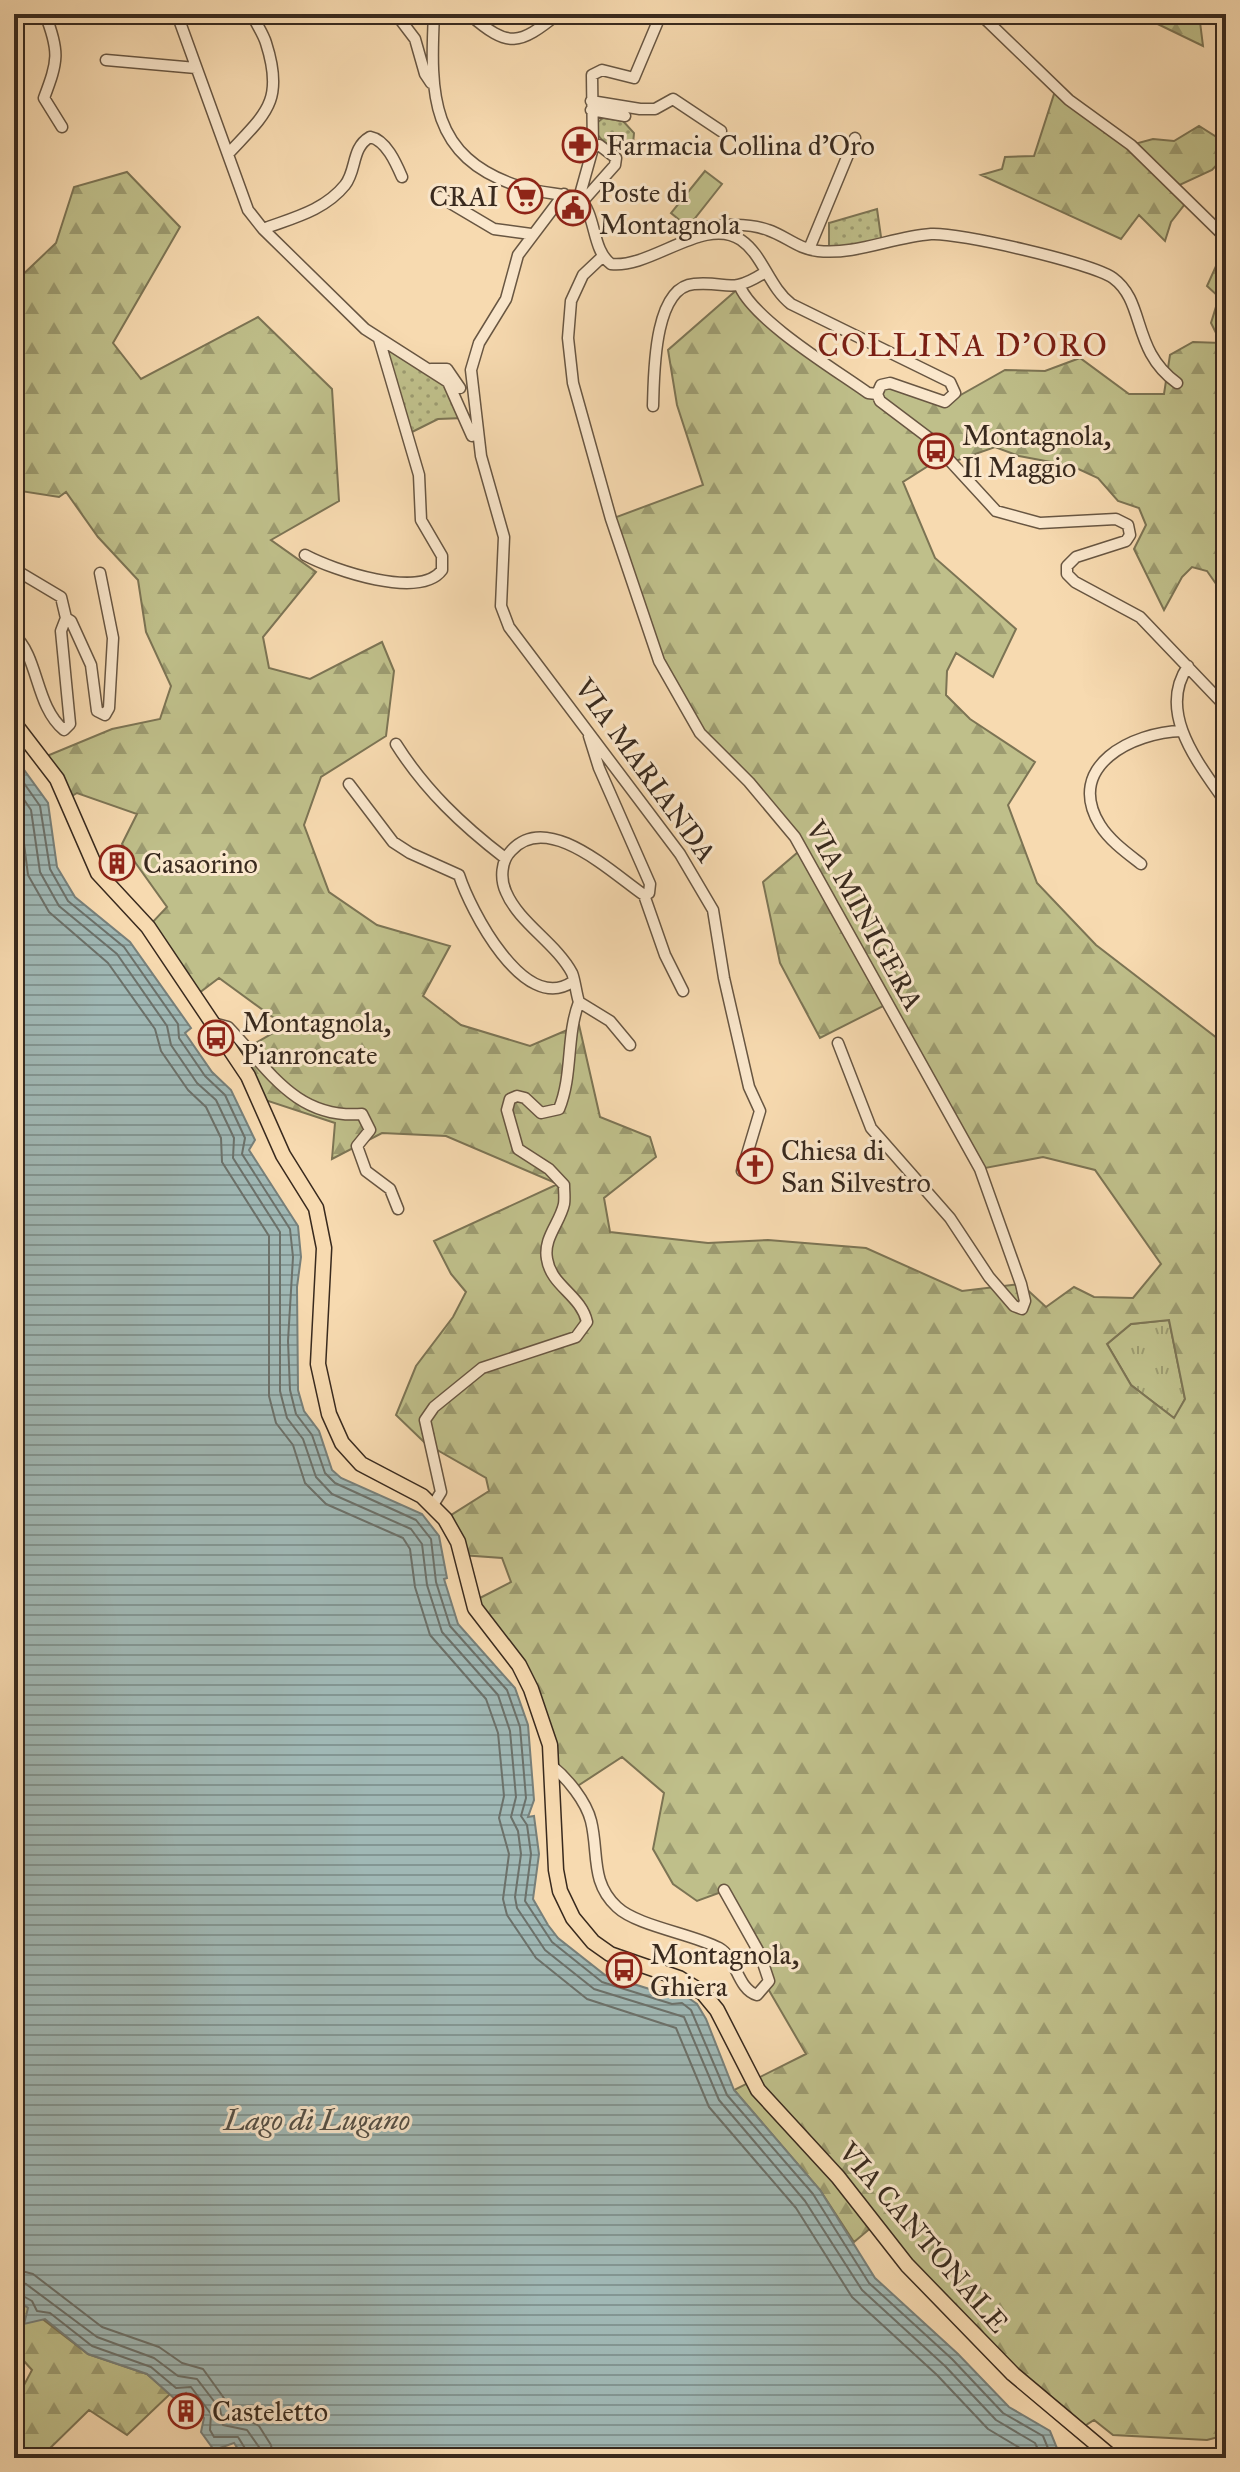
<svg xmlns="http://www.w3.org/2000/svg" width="1240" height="2472" font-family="'IM FELL Great Primer',serif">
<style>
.grass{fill:url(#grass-tufts);stroke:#7c7454;stroke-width:2}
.forest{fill:url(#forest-firs);stroke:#7c7454;stroke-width:2;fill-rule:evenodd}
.park{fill:url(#park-dots);stroke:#7c7454;stroke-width:2}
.garden{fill:#bfbf8a;stroke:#7c7454;stroke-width:2}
.water{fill:url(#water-rules);stroke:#777f79;stroke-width:2}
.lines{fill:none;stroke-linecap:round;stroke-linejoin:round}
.shore{stroke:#6c716a;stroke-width:2}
.minor-casing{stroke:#685642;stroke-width:13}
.major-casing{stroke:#392a1e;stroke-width:17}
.minor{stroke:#fae7cc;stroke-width:10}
.major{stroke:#f7dab0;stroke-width:14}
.labels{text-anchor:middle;stroke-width:6;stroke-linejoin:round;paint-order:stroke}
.poi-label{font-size:28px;fill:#392a1e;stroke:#fae7cc;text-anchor:start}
.street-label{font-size:28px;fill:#392a1e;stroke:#fae7cc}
.water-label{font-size:30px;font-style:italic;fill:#534e44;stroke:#fae7cc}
.quarter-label{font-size:32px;letter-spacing:2px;fill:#7a1f14;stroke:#fae7cc}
</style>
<defs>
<pattern id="grass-tufts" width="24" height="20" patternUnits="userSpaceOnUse" patternTransform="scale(2)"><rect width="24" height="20" fill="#bfbf8a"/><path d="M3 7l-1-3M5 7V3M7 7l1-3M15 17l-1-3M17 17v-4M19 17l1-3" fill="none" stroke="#9c9b70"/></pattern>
<pattern id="forest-firs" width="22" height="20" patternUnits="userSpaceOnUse" patternTransform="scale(2)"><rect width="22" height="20" fill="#bfbf8a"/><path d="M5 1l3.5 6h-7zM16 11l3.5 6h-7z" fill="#9c9b70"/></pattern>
<pattern id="park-dots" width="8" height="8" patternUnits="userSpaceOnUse" patternTransform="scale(2)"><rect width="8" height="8" fill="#bfbf8a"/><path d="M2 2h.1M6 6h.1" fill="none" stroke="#9c9b70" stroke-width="1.8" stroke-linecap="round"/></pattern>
<pattern id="water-rules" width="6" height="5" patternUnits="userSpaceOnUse" patternTransform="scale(2)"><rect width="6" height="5" fill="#a0b8b5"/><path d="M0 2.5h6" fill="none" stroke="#839693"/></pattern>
</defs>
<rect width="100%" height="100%" fill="#f7dab0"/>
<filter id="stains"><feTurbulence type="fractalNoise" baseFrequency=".0025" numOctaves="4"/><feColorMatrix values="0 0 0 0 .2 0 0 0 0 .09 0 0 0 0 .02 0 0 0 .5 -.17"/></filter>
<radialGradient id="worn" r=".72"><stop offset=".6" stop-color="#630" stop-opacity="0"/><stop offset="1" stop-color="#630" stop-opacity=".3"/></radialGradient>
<path class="grass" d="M1169 1320 1185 1399 1175 1419 1131 1385 1107 1344 1131 1324Z"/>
<path class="forest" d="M1137 14H1199L1203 46Z
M1056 88 1131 145 1153 139 1174 141 1199 126 1226 143V155L1212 170 1175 187 1188 200 1171 222 1165 241 1139 215 1121 239 981 175 1002 169 1005 157 1034 156Z
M127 172 180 227 113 343 141 379 258 317 332 389 339 501 271 540 316 572 263 637 269 668 310 679 382 642 394 671 386 736 321 777 304 825 329 892 377 925 450 946 423 996 461 1025 530 1046 579 1025 600 1117 650 1137 656 1157 604 1198 610 1232 708 1243 768 1240 866 1248 962 1291 1021 1284 1046 1307 1074 1287 1094 1297 1133 1298 1161 1264 1095 1170 1043 1157 980 1169 887 1004 820 1038 780 963 763 882 798 852 795 837 715 752 659 661 611 519 703 485 677 405 668 350 740 287 752 305 868 393 881 385 950 401 1005 370 1045 371 1080 358 1129 394H1164L1170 355 1193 342 1221 343 1211 323 1219 297 1207 286 1216 266 1226 278V598L1207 571 1192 567 1182 577 1164 610 1134 549 1146 525 1139 508 1118 501 1098 478 1072 466 1019 456 995 447 947 464 944 456 903 482 935 558 1016 629 993 677 956 653 947 671 946 695 970 719 1035 762 1008 805 1037 883 1096 945 1226 1045V2435L1207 2440 1113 2435 1094 2420 1080 2429 1013 2374 873 2226 854 2242 820 2190 734 2090 806 2054 767 1987 769 1981 724 1891 697 1901 673 1884 653 1849 664 1793 622 1757 573 1789 560 1773 542 1713 472 1602 511 1582 502 1558 461 1555 445 1519 489 1491 486 1478 425 1443 396 1415 416 1366 453 1317 466 1292 451 1274 434 1241 558 1184 446 1136 382 1133 332 1159 335 1123 262 1099 235 1055 285 1026 219 978 195 996 148 927 167 907 122 844 137 814 77 793 67 799 42 758 112 729 160 719 171 686 146 632 138 580 98 537 66 492 59 497 14 490V283L56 243 74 187ZM1169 1320 1185 1399 1174 1418 1131 1385 1107 1344 1131 1324Z
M14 2297 88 2354 147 2374 170 2394 127 2435 89 2410 40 2458H20L14 2452V2404L32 2370 14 2350Z"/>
<path class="park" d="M603 118 623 121 634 133 633 144C620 153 606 146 597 134L598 122Z
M877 209 882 244 829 251V223Z
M390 347 446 384 463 418 438 419 410 433 384 352Z"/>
<path class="garden" d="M705 171 722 184 688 227 671 213Z"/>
<path class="water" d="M14 756 48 803 57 867 75 897 130 942 191 1028 185 1033 212 1072 231 1090 255 1140 249 1150 298 1226 301 1257 297 1287 298 1390 304 1411 319 1431 332 1470 341 1478 422 1514 439 1536 447 1578 444 1579 458 1624 515 1688 528 1725 534 1800 528 1817 534 1816 539 1854 533 1899 548 1925 558 1938 605 1975 675 1997 680 1992 697 2004 706 2019 734 2090 820 2190 875 2278 958 2354 1009 2407 1050 2431 1061 2458H244L234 2443 214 2450 201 2432 204 2418 186 2393 176 2400 147 2374 88 2354 45 2319 24 2324 28 2308 14 2297Z"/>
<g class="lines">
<path class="shore" d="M14 769 40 806 50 869 68 901 124 947 178 1024 179 1038 205 1076 225 1095 245 1138 242 1154 290 1229 293 1257 288 1341 290 1390 296 1414 312 1435 325 1473 335 1483 416 1520 431 1539 436 1582 450 1626 507 1690 520 1727 526 1798 521 1816 527 1825 531 1854 525 1901 552 1942 602 1982 672 2004 682 2003 691 2010 727 2095 813 2194 869 2283 952 2359 1003 2413 1043 2436 1052 2458
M14 785 31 810 40 872 59 906 117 954 167 1026 171 1045 197 1083 216 1100 234 1138 233 1158 280 1232V1391L287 1418 303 1439 316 1477 332 1494 411 1529 422 1544 427 1585 442 1632 498 1695 510 1731 516 1797 511 1817 518 1831 521 1854 515 1897 517 1908 545 1950 594 1989 684 2017 719 2100 805 2201 862 2290 945 2366 996 2420 1035 2443 1042 2458
M14 804 21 820 28 875 49 912 108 963 155 1029 161 1051 188 1090 206 1107 221 1138 222 1162 269 1236V1396L276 1423 293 1445 305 1483 326 1504 403 1538 410 1549 415 1587 430 1635 486 1699 498 1733 504 1796 499 1818 509 1854 503 1899 507 1915 536 1958 587 1999 676 2028 709 2107 796 2208 852 2297 937 2375 988 2429 1025 2451 1029 2458
M14 2269 33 2274 102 2327 159 2347 182 2363 203 2369 234 2412 259 2426 271 2445 273 2458
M14 2281 26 2284 97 2337 154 2358 178 2376 197 2379 220 2409 223 2425 247 2430 259 2447 261 2458
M14 2291 32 2301 37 2311 50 2313 92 2346 151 2367 176 2388 191 2387 211 2414 210 2430 214 2437H238L251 2458"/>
<g class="minor-casing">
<path id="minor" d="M45 14C60 52 58 61 44 98L62 127
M177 14 248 210 263 229 365 329 448 382 472 436
M396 14 415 39 425 74 431 83
M434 14C430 94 430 157 518 186 537 193 559 193 579 198 597 215 591 249 611 264 651 269 705 215 741 240 763 255 769 287 791 304L950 382 955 393 945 402 890 383 881 385 877 394 880 401 929 438 996 511 1040 523 1116 519 1128 525 1130 535 1126 541 1076 557 1067 566V574L1075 582 1140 617 1226 707
M469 14C509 49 519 45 558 14
M565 14 566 15
M980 14 1069 100 1131 145 1226 238
M106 60 196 68
M591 101 640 109H655L673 99 721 131
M591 110 625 116
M593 148 592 75 602 70 634 78 661 14
M228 154C265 114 285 102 266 43 263 33 256 24 252 14
M564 194 518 255 506 299 479 343 471 370 481 456 504 537 501 606 509 627 680 854 713 910 724 978 749 1087 760 1111 742 1171
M440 197 494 229 531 234
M579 198 593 148 599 145 616 158 615 165 583 201
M263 229C292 218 324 211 345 185 357 170 351 148 370 137 386 140 396 163 402 177
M698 237 701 228C721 224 749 223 768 230 786 236 798 249 818 251 857 255 892 237 931 234 957 232 1092 263 1113 278 1146 302 1131 350 1177 383
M809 249 855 138
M602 257 583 275 571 301 568 338 573 383 611 519 659 661 700 733 749 782 795 837 980 1169 1021 1284 1025 1301 1022 1309 1014 1306 989 1277 950 1218 871 1128 838 1043
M740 287C756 322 836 370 868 393L877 394
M431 369H447L460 388
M653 406C654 377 653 287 694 284 729 281 729 295 764 273
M305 555C333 570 420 600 442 570V556L421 520 419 475 379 339
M14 569 61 597 66 618
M14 635C39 657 35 706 64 730L70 724 61 631 66 618 71 621 91 665 97 711 105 715 109 708 113 638 100 573
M1188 666C1156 713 1200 765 1226 803
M396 744C425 790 462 825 505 858
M349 784 393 842 410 853 459 875C470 909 524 1015 572 982
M1141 864C1127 853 1110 841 1100 825 1064 766 1133 732 1182 731
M644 895 665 955 683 991
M579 1002C576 993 575 980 572 973 556 943 519 923 506 892 500 879 501 861 511 851 547 810 612 873 644 895L649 893 650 884 599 768 589 736
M213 1023 228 1027C270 1071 296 1119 362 1114L370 1130 357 1146 366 1171 390 1189 398 1209
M433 1505 441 1492 425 1420 434 1407 482 1368 576 1337 587 1322C581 1295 551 1286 547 1259 543 1238 560 1223 564 1204 565 1198 564 1191 564 1185L549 1169 518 1149 507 1110 510 1099 517 1096 525 1098 541 1113 559 1109C573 1075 566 1036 579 1002L610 1021 630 1045
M552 1766C567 1778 586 1801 591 1821 599 1853 590 1882 617 1907 637 1926 693 1934 719 1948 737 1958 737 1989 757 1995L769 1981 760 1954 724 1890"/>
</g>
<g class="major-casing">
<path id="major" d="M14 723 57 779 98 873 148 927 248 1076 283 1155 316 1208 324 1248 318 1364 329 1414 342 1443 361 1464 422 1496 445 1519 458 1542 475 1608 519 1665 531 1689 550 1745 556 1870 560 1891 573 1918 593 1942 610 1954 679 1978 703 1993 717 2010 758 2090 838 2177 907 2265 1013 2374 1113 2458"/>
</g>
<use href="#minor" class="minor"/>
<use href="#major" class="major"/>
</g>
<defs>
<g id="pharmacy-ring" transform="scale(1.8)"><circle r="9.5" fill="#fae7cc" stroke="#8f2418" stroke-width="1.5"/><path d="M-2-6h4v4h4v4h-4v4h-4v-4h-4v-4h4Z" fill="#8f2418"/></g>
<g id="supermarket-ring" transform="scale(1.8)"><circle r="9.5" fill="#fae7cc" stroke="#8f2418" stroke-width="1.5"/><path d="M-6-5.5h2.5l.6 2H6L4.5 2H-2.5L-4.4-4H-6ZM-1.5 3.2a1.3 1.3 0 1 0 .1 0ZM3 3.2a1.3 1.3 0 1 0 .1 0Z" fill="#8f2418"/></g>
<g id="civic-ring" transform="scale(1.8)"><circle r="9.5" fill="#fae7cc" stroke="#8f2418" stroke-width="1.5"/><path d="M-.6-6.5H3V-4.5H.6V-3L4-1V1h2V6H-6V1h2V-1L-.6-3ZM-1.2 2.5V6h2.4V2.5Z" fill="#8f2418"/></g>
<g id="bus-ring" transform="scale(1.8)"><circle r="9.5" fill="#fae7cc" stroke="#8f2418" stroke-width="1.5"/><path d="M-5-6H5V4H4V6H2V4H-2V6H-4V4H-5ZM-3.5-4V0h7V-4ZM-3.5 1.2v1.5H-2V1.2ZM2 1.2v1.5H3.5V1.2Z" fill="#8f2418"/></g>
<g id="building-ring" transform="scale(1.8)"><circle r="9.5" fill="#fae7cc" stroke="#8f2418" stroke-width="1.5"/><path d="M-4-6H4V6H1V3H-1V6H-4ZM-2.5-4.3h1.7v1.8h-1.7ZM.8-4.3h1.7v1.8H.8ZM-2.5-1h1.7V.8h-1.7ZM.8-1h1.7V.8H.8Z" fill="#8f2418"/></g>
<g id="church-ring" transform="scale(1.8)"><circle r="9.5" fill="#fae7cc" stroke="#8f2418" stroke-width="1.5"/><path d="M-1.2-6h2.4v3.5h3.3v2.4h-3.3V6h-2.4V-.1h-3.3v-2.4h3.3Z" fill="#8f2418"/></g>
</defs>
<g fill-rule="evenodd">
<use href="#pharmacy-ring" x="580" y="145"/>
<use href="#supermarket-ring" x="525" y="196"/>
<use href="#civic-ring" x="573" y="208"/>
<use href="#bus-ring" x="936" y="451"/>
<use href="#building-ring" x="117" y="863"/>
<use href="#bus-ring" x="216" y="1038"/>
<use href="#church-ring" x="755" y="1166"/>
<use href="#bus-ring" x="624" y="1970"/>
<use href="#building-ring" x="186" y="2411"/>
</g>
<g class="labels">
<g class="poi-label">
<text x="606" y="155">Farmacia Collina d'Oro</text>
<text x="599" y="202">Poste di<tspan x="599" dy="32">Montagnola</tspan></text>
<text x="499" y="206" text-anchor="end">CRAI</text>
<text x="962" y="445">Montagnola,<tspan x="962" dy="32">Il Maggio</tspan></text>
<text x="143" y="873">Casaorino</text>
<text x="242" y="1032">Montagnola,<tspan x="242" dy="32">Pianroncate</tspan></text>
<text x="781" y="1160">Chiesa di<tspan x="781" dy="32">San Silvestro</tspan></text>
<text x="650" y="1964">Montagnola,<tspan x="650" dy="32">Ghiera</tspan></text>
<text x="212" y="2421">Casteletto</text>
</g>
<g class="street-label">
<text transform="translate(646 770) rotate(54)" y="10">VIA MARIANDA</text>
<text transform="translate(865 915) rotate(61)" y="10">VIA MINIGERA</text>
<text transform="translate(924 2237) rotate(49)" y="10">VIA CANTONALE</text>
</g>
<g class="water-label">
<text x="317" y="2130">Lago di Lugano</text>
</g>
<g class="quarter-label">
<text x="963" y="356">COLLINA D'ORO</text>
</g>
</g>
<rect width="1240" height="2472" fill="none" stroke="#f7dab0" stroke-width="48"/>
<rect x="16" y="16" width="1208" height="2440" fill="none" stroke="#392a1e" stroke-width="4"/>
<rect x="24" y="24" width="1192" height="2424" fill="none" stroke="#392a1e" stroke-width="2"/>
<rect width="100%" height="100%" filter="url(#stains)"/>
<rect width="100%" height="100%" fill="url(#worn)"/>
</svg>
